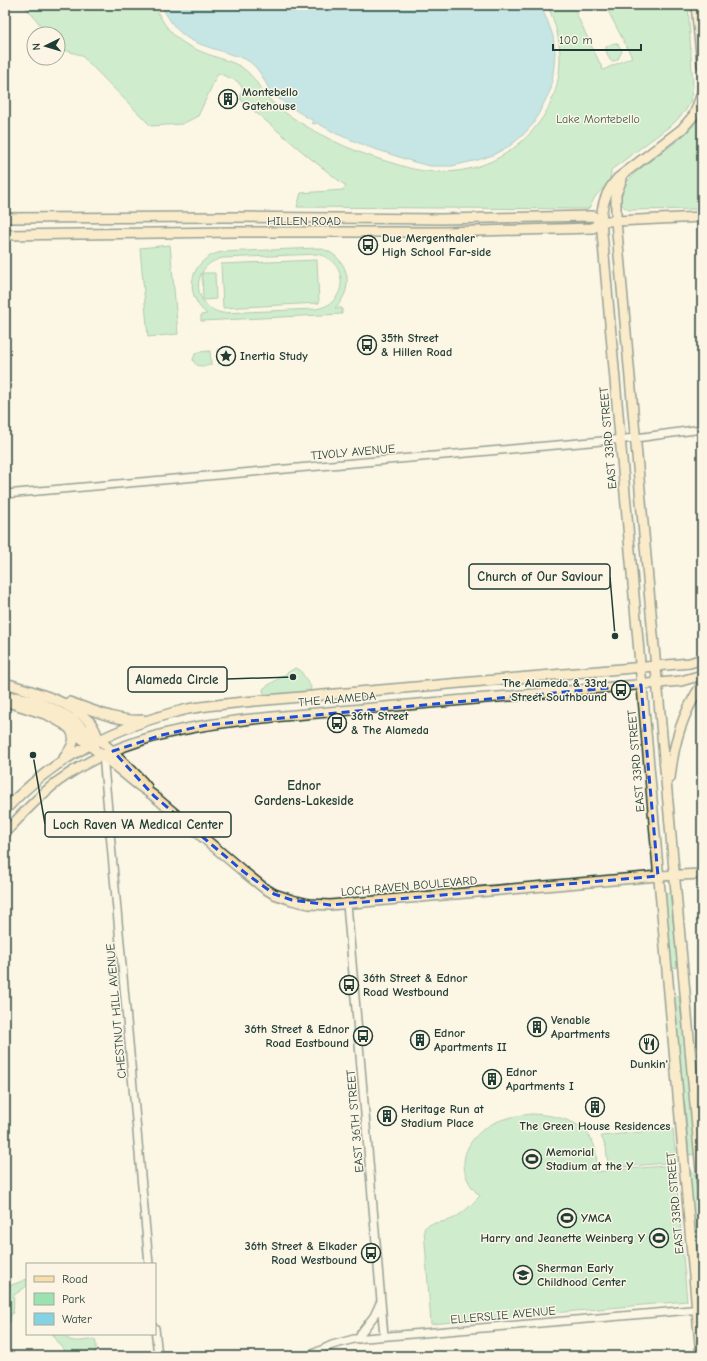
<svg xmlns="http://www.w3.org/2000/svg" width="707" height="1361" font-family="'Comic Neue',sans-serif">
<style>
.green{fill:#9ae2b0;stroke:#5c9072;fill-rule:evenodd}
.water{fill:#84d2e2;stroke:#5c969c}
.lines{fill:none;stroke-linecap:round;stroke-linejoin:round}
.minor-casing{stroke:#1f3d34;stroke-width:10}
.major-casing{stroke:#1f3d34;stroke-width:12}
.minor{stroke:#fcf5e5;stroke-width:7}
.major{stroke:#f8deab;stroke-width:9}
.marked{fill:none;stroke:#1d4ed8;stroke-width:3;stroke-dasharray:8 5;stroke-linejoin:round}
.labels{text-anchor:middle;stroke-width:3;stroke-linejoin:round;paint-order:stroke}
.poi-label{font-size:12px;font-weight:bold;fill:#1f3d34;stroke:#fcf5e5;text-anchor:start}
.park-label{font-size:12px;fill:#385e4d;stroke:#fcf5e5}
.street-label{font-size:12px;fill:#1f3d34;stroke:#fcf5e5}
.neighbourhood-label{font-size:13px;font-weight:bold;fill:#1f3d34;stroke:#fcf5e5}
.leader{fill:none;stroke:#1f3d34;stroke-width:1.5}
.callout-dot{fill:#1f3d34;stroke:#fcf5e5;stroke-width:1.5}
.callout{fill:#fcf5e5;stroke:#1f3d34;stroke-width:1.5}
.callout-label{font-size:13px;text-anchor:middle;font-weight:bold;fill:#1f3d34}
</style>
<rect width="100%" height="100%" fill="#fcf5e5"/>
<filter id="ink" filterUnits="userSpaceOnUse"><feTurbulence type="fractalNoise" baseFrequency=".025" numOctaves="2"/><feDisplacementMap in="SourceGraphic" scale="8" xChannelSelector="R" yChannelSelector="G"/><feConvolveMatrix kernelMatrix="1 2 1 2 8 2 1 2 1" color-interpolation-filters="sRGB"/></filter>
<g filter="url(#ink)">
<path class="green" d="M24 5H154C169 36 181 45 213 56 223 60 235 62 244 69 255 77 260 89 269 99 274 104 281 110 287 114 316 134 349 150 382 160 397 164 411 170 426 171 473 177 517 156 543 117 565 84 565 40 547 5H572L603 70 632 57 605 5H688L693 87 690 102 686 110 674 123 611 170C611 187 603 186 595 197 592 201 592 205 588 209L297 207 301 193 343 190 346 186 310 158 241 100V95L243 88 237 81 218 73 198 116 182 124 151 126 81 55 61 49 58 45V34H48Z
M614 43 618 44 622 51 618 59 614 61 610 60 606 51V47Z
M702 118V209L629 210C596 194 659 155 672 145 680 139 687 133 693 126 695 124 696 120 699 119 700 118 701 118 702 118Z
M170 245 178 334 148 337 140 248Z
M318 248C348 254 357 287 335 308H342V314L201 321V315L207 314C182 294 190 258 222 252ZM317 254C350 261 349 305 315 309L222 313C190 306 191 264 223 258Z
M317 260 319 303 223 308 221 264Z
M202 273H215L216 299 204 300 203 299Z
M228 349 232 350 234 354V360L229 364H219L218 350Z
M210 351 211 365C204 366 196 368 193 360L195 354 199 352Z
M295 668 300 670 311 687 310 692 268 697 265 696 263 690 264 688Z
M663 893H669L670 894 676 949 680 967 669 968Z
M676 995 679 997 682 1023 686 1036 696 1154 689 1155 685 1106 681 1092 673 996Z
M532 1114C559 1115 593 1123 596 1154 597 1161 597 1166 595 1172L675 1165 687 1301 431 1324 424 1229C428 1222 442 1223 450 1220 462 1215 471 1205 480 1196 452 1170 463 1138 496 1122 508 1117 520 1115 532 1114Z
M673 1129 676 1162 611 1168 608 1165 606 1147 601 1136Z
M690 1172H692L695 1175 698 1209 702 1223V1299L699 1272 696 1264 688 1174Z
M27 1279V1286L14 1295 13 1314 11 1313 10 1322 5 1327V1285H12Z
M52 1334H63C71 1346 84 1339 95 1340 97 1345 96 1351 94 1356H69Z"/>
<path class="water" d="M161 5H540L548 22 553 36 555 52 554 66 551 89 534 123 523 135 511 145 493 155 478 160 452 166H430L414 162 366 146 337 134 317 123 313 124 312 120C303 115 277 99 271 92 263 80 260 67 245 59 239 56 231 55 224 52 189 41 179 39 161 5Z"/>
<g class="lines">
<g class="minor-casing">
<path id="minor" d="M5 494 636 438 702 429
M103 755 149 1264
M347 904 384 1336
M155 1328 158 1356
M359 1339 361 1333 374 1316 381 1301
M308 1356 332 1345 354 1339 702 1309"/>
</g>
<g class="major-casing">
<path id="major" d="M696 5 702 65
M622 179 616 194V221L702 1183
M5 218 226 217 441 219 593 216 601 221H616L702 217
M5 235 232 232H442L593 228 601 221
M5 683C34 692 66 699 89 721 96 728 96 737 101 741 117 756 133 770 147 787
M5 697C25 695 55 708 72 719 82 726 89 737 102 741
M5 701 48 715 64 724 137 784 154 796 244 872 264 888 274 894 292 900 309 904 330 905 658 876 702 874
M69 702C93 710 117 722 143 720
M64 758C71 748 78 740 70 729
M670 778C674 741 682 715 702 684
M5 810C53 757 119 725 188 709 210 705 233 703 255 701L690 663 702 659
M5 833C21 815 38 797 57 782 122 734 205 723 283 716L681 681 702 675
M701 1356 601 221C602 204 606 191 618 178L682 129 694 115 702 93"/>
</g>
<use href="#minor" class="minor"/>
<use href="#major" class="major"/>
</g>
</g>
<path d="M0 0H707V1361H0ZM641 685 658 876 330 905 292 900 274 894 244 872 154 796 113 751 162 735 206 725Z" fill="#fcf5e5" fill-opacity=".55" fill-rule="evenodd"/>
<path class="marked" d="M641 685 658 876 330 905 292 900 274 894 244 872 154 796 113 751 162 735 206 725Z"/>
<defs>
<g id="building-ring" transform="scale(1)"><circle r="9.5" fill="#fcf5e5" stroke="#1f3d34" stroke-width="1.5"/><path d="M-4-6H4V6H1V3H-1V6H-4ZM-2.5-4.3h1.7v1.8h-1.7ZM.8-4.3h1.7v1.8H.8ZM-2.5-1h1.7V.8h-1.7ZM.8-1h1.7V.8H.8Z" fill="#1f3d34"/></g>
<g id="bus-ring" transform="scale(1)"><circle r="9.5" fill="#fcf5e5" stroke="#1f3d34" stroke-width="1.5"/><path d="M-5-6H5V4H4V6H2V4H-2V6H-4V4H-5ZM-3.5-4V0h7V-4ZM-3.5 1.2v1.5H-2V1.2ZM2 1.2v1.5H3.5V1.2Z" fill="#1f3d34"/></g>
<g id="sight-ring" transform="scale(1)"><circle r="9.5" fill="#fcf5e5" stroke="#1f3d34" stroke-width="1.5"/><path d="M0-6L1.8-2.2L6-1.7L2.9 1.2L3.7 5.4L0 3.3L-3.7 5.4L-2.9 1.2L-6-1.7L-1.8-2.2Z" fill="#1f3d34"/></g>
<g id="restaurant-ring" transform="scale(1)"><circle r="9.5" fill="#fcf5e5" stroke="#1f3d34" stroke-width="1.5"/><path d="M-5-6h1v4h1v-4h1v4h1v-4h1v5L-1.5 .5V6h-2V.5L-5-1ZM5-6V6H3V1.5H1.5Q1.5-4 5-6Z" fill="#1f3d34"/></g>
<g id="stadium-ring" transform="scale(1)"><circle r="9.5" fill="#fcf5e5" stroke="#1f3d34" stroke-width="1.5"/><path d="M0-5a6.5 5 0 1 0 0 10a6.5 5 0 1 0 0-10ZM-3.5-1.8h7v3.6h-7Z" fill="#1f3d34"/></g>
<g id="school-ring" transform="scale(1)"><circle r="9.5" fill="#fcf5e5" stroke="#1f3d34" stroke-width="1.5"/><path d="M0-5L7-2L0 1L-7-2ZM-4 1L0 2.5L4 1V4Q0 6-4 4Z" fill="#1f3d34"/></g>
</defs>
<g fill-rule="evenodd">
<use href="#building-ring" x="228" y="99"/>
<use href="#bus-ring" x="368" y="245"/>
<use href="#bus-ring" x="367" y="345"/>
<use href="#sight-ring" x="226" y="356"/>
<use href="#bus-ring" x="621" y="690"/>
<use href="#bus-ring" x="337" y="723"/>
<use href="#bus-ring" x="349" y="985"/>
<use href="#building-ring" x="537" y="1027"/>
<use href="#bus-ring" x="363" y="1036"/>
<use href="#building-ring" x="420" y="1040"/>
<use href="#restaurant-ring" x="649" y="1044"/>
<use href="#building-ring" x="492" y="1079"/>
<use href="#building-ring" x="595" y="1107"/>
<use href="#building-ring" x="387" y="1116"/>
<use href="#stadium-ring" x="532" y="1159"/>
<use href="#stadium-ring" x="567" y="1218"/>
<use href="#stadium-ring" x="659" y="1238"/>
<use href="#bus-ring" x="371" y="1253"/>
<use href="#school-ring" x="523" y="1275"/>
</g>
<g class="labels">
<g class="poi-label">
<text x="242" y="96">Montebello<tspan x="242" dy="14">Gatehouse</tspan></text>
<text x="382" y="242">Due Mergenthaler<tspan x="382" dy="14">High School Far-side</tspan></text>
<text x="381" y="342">35th Street<tspan x="381" dy="14">&amp; Hillen Road</tspan></text>
<text x="240" y="360">Inertia Study</text>
<text x="607" y="687" text-anchor="end">The Alameda &amp; 33rd<tspan x="607" dy="14">Street Southbound</tspan></text>
<text x="351" y="720">36th Street<tspan x="351" dy="14">&amp; The Alameda</tspan></text>
<text x="363" y="982">36th Street &amp; Ednor<tspan x="363" dy="14">Road Westbound</tspan></text>
<text x="551" y="1024">Venable<tspan x="551" dy="14">Apartments</tspan></text>
<text x="349" y="1033" text-anchor="end">36th Street &amp; Ednor<tspan x="349" dy="14">Road Eastbound</tspan></text>
<text x="434" y="1037">Ednor<tspan x="434" dy="14">Apartments II</tspan></text>
<text x="649" y="1068" text-anchor="middle">Dunkin'</text>
<text x="506" y="1076">Ednor<tspan x="506" dy="14">Apartments I</tspan></text>
<text x="401" y="1113">Heritage Run at<tspan x="401" dy="14">Stadium Place</tspan></text>
<text x="595" y="1130" text-anchor="middle">The Green House Residences</text>
<text x="546" y="1156">Memorial<tspan x="546" dy="14">Stadium at the Y</tspan></text>
<text x="581" y="1222">YMCA</text>
<text x="645" y="1242" text-anchor="end">Harry and Jeanette Weinberg Y</text>
<text x="357" y="1250" text-anchor="end">36th Street &amp; Elkader<tspan x="357" dy="14">Road Westbound</tspan></text>
<text x="537" y="1272">Sherman Early<tspan x="537" dy="14">Childhood Center</tspan></text>
</g>
<g class="park-label">
<text x="598" y="123">Lake Montebello</text>
</g>
<g class="street-label">
<text x="304" y="225">HILLEN ROAD</text>
<text transform="translate(608 438) rotate(-95)" y="4">EAST 33RD STREET</text>
<text transform="translate(353 452) rotate(-5)" y="4">TIVOLY AVENUE</text>
<text transform="translate(337 699) rotate(-5)" y="4">THE ALAMEDA</text>
<text transform="translate(636 761) rotate(-95)" y="4">EAST 33RD STREET</text>
<text transform="translate(409 886) rotate(-5)" y="4">LOCH RAVEN BOULEVARD</text>
<text transform="translate(116 1011) rotate(-95)" y="4">CHESTNUT HILL AVENUE</text>
<text transform="translate(355 1121) rotate(-95)" y="4">EAST 36TH STREET</text>
<text transform="translate(675 1203) rotate(-95)" y="4">EAST 33RD STREET</text>
<text transform="translate(503 1315) rotate(-5)" y="4">ELLERSLIE AVENUE</text>
</g>
<g class="neighbourhood-label">
<text x="304" y="790">Ednor<tspan x="304" dy="15">Gardens-Lakeside</tspan></text>
</g>
</g>
<path class="leader" d="M615 636L610 577M293 677L227 679M33 755L45 824"/>
<g class="callout-dot">
<circle cx="615" cy="636" r="4"/>
<circle cx="293" cy="677" r="4"/>
<circle cx="33" cy="755" r="4"/>
</g>
<g class="callout">
<rect x="469" y="564" width="141" height="25" rx="4"/>
<rect x="128" y="667" width="99" height="25" rx="4"/>
<rect x="45" y="812" width="186" height="25" rx="4"/>
</g>
<g class="callout-label">
<text x="540" y="581">Church of Our Saviour</text>
<text x="177" y="684">Alameda Circle</text>
<text x="138" y="829">Loch Raven VA Medical Center</text>
</g>
<rect width="707" height="1361" fill="none" stroke="#fcf5e5" stroke-width="20"/>
<rect x="10" y="10" width="687" height="1341" fill="none" stroke="#1f3d34" stroke-width="1.5" filter="url(#ink)"/>
<rect x="26" y="1263" width="130" height="72" fill="#fcf5e5" stroke="#a4ab9e"/>
<rect x="34" y="1276" width="20" height="6" fill="#f8deab" stroke="#a4ab9e"/>
<text x="62" y="1283" font-size="12" fill="#1f3d34">Road</text>
<rect x="34" y="1293" width="20" height="12" fill="#9ae2b0" stroke="#a4ab9e"/>
<text x="62" y="1303" font-size="12" fill="#1f3d34">Park</text>
<rect x="34" y="1313" width="20" height="12" fill="#84d2e2" stroke="#a4ab9e"/>
<text x="62" y="1323" font-size="12" fill="#1f3d34">Water</text>
<g transform="translate(46 46) rotate(265)"><circle r="19" fill="#fcf5e5" stroke="#a4ab9e"/>
<path d="M0-3L7 15L0 10L-7 15Z" fill="#1f3d34"/>
<text y="-6" font-size="11" font-weight="bold" text-anchor="middle" fill="#1f3d34">N</text>
</g>
<path d="M553 44v6h88v-6" fill="none" stroke="#1f3d34" stroke-width="2"/>
<text x="559" y="44" font-size="12" fill="#1f3d34" stroke="#fcf5e5" stroke-width="3" paint-order="stroke">100 m</text>
</svg>
